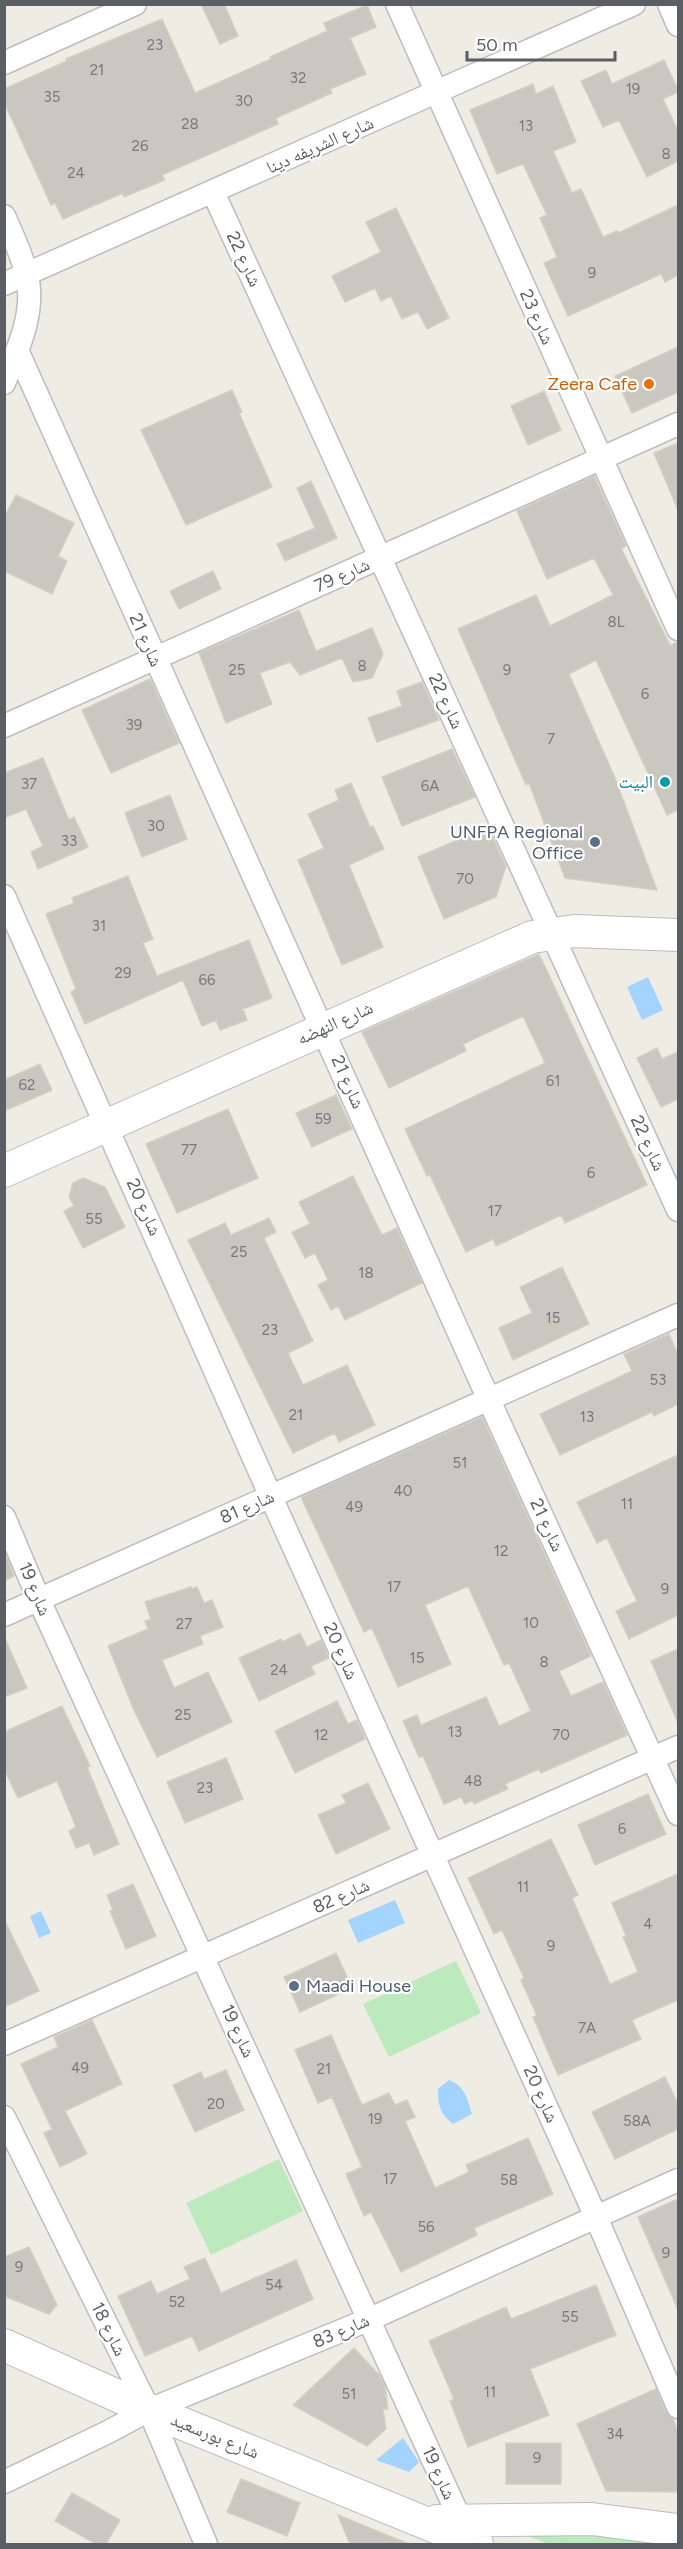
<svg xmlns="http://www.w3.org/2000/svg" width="683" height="2549" font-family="Figtree,'Noto Naskh Arabic',sans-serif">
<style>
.green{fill:#bde9bf}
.water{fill:#a3d4ff}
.building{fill:#cac7c0;stroke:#d5cfc1;stroke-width:1.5}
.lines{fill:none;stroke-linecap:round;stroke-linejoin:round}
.street-casing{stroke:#bbbdc3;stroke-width:25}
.secondary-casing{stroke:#b9bcc3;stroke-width:34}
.street{stroke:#fff;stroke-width:22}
.secondary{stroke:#fff;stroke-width:32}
.food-dot{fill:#e8710a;stroke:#fff;stroke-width:2}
.culture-dot{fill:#0f9aa8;stroke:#fff;stroke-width:2}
.service-dot{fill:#5c6f8a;stroke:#fff;stroke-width:2}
.labels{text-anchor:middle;stroke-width:4.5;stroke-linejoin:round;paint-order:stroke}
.number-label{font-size:15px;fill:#77797c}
.street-label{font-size:18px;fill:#5b5f65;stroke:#fff}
.food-label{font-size:18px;fill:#c56008;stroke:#fff;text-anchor:end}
.culture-label{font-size:18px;fill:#0d838f;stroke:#fff;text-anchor:end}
.service-label{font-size:18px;fill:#4e5e75;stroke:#fff;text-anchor:end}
</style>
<rect width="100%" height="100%" fill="#efede3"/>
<path class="green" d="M456 1961 481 2013 389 2057 363 2004Z
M279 2159 303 2211 211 2255 186 2203Z
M517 2532H650L678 2544H549Z"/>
<path class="water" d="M648 977 663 1010 642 1020 627 987Z
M395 1900 405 1923 358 1943 348 1920Z
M41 1911 51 1933 39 1938 30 1916Z
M449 2080C465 2086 467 2098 472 2114L453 2124C441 2116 437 2103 438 2089Z
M403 2438 419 2462 409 2472 376 2460Z"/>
<path class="building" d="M201 4H224L238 36 220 44Z
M367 5 376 27 350 38 366 74 330 89 332 93 276 118 278 124 162 175 165 180 124 197 123 193 63 219 55 203 51 205 4 102V89L67 61 66 59 162 19 195 93 271 59 270 57 327 31 324 23Z
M664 60 678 90V92L663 99 678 131V161L647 177 619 120 603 127 581 81 606 70 612 84Z
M533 84 536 94 553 86 576 142 553 151 572 193 581 189 603 237 617 231 618 233 678 205V275L665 282 661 274 568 316 544 263 557 257 540 218 547 215 523 164 497 174 470 110Z
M396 208 449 318 427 329 418 312 402 319 391 296 381 301 375 288 345 302 332 276 381 252 366 222Z
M678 347V392L632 413 615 376Z
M232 390 242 412 239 413 272 487 186 525 141 430Z
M544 391 561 430 528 445 511 406Z
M678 443V510L654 453Z
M594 476 626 546 621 548 670 645 678 642V810L667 815 596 660 569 674 615 778 657 890 565 878 529 783 526 785 458 629 536 595 550 626 613 595 594 558 547 579 517 511Z
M311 481 337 538 285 561 277 544 315 528 297 488Z
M16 495 74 523 58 556 67 561 52 594 4 571V518Z
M213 571 221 589 179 609 170 591Z
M299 610 316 651 372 628 383 654 372 678 353 682 342 658 300 675 290 662 260 673 272 704 226 723 199 653Z
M150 679 179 743 111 773 82 710Z
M422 682 439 720 377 742 368 718 402 706 397 691Z
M452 749 475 797 402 826 382 777Z
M43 758 69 820 74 817 88 847 38 869 31 852 43 846 26 809 4 818V773Z
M351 783 370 827 373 826 384 849 349 865 383 947 342 965 298 860 324 848 308 814 339 800 335 790Z
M170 795 187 839 142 857 125 813Z
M488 827 506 866 496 897 444 919 418 857Z
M128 876 153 939 143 943 157 976 249 940 272 998 243 1009 247 1020 220 1030 216 1020 202 1026 183 980 85 1024 71 992 76 989 46 914 74 903 72 898Z
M539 954 647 1185 565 1223 561 1215 496 1246 493 1239 466 1252 430 1175 427 1176 405 1129 545 1063 523 1016 463 1044 466 1051 389 1088 362 1032Z
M657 1048 662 1059 678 1052V1099L661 1107 637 1058Z
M40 1064 52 1090 4 1111V1080Z
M336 1095 352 1129 312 1147 296 1113Z
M228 1109 258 1178 177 1213 146 1144Z
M353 1176 382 1235 397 1228 422 1283 345 1320 338 1306 331 1310 318 1285 328 1280 315 1253 305 1258 292 1232 310 1224 299 1202Z
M83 1178 105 1187 125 1227 83 1248 64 1211 74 1206 69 1197 73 1183Z
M269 1218 276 1232 264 1238 313 1341 288 1353 303 1385 347 1365 375 1425 339 1442 335 1433 293 1453 188 1240 225 1223 231 1235Z
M562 1267 589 1324 513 1360 499 1328 532 1313 520 1287Z
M669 1334 678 1355V1404L654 1416 652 1412 560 1455 540 1414 632 1371 624 1354Z
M482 1417 591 1656 559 1671 571 1696 603 1682 627 1735 541 1773 539 1769 505 1784 508 1789 474 1804 473 1800 465 1804 461 1797 444 1804 423 1756 419 1757 403 1721 417 1715 421 1725 486 1697 499 1726 531 1711 509 1663 504 1665 468 1586 425 1605 451 1664 398 1687 372 1628 364 1632 301 1497Z
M678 1455V1615L629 1639 616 1611 637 1601 607 1538 597 1543 577 1502Z
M5 1553 14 1576 5 1581Z
M191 1587 192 1589 197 1587 204 1603 212 1600 223 1627 200 1636 203 1644 162 1660 174 1688 208 1672 232 1722 157 1757 133 1708 108 1646 148 1629 145 1621 151 1619 145 1602Z
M300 1633 307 1647 321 1640 329 1658 311 1666 315 1674 259 1701 239 1658 281 1639 282 1642Z
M4 1636 27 1688 4 1697Z
M678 1649V1723L651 1661Z
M337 1701 348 1724 357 1720 365 1739 295 1773 275 1731Z
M62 1706 90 1766 87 1767 119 1844 94 1855 89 1843 76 1848 69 1831 76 1827 57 1781 18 1798 4 1769V1732Z
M226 1758 243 1799 185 1823 167 1782Z
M368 1783 390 1829 336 1854 318 1815 346 1803 342 1795Z
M648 1794 666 1834 595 1865 578 1825Z
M551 1839 578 1895 572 1898 610 1984 638 1972 623 1937 626 1936 612 1903 678 1874V2000L632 2020 641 2039 558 2075 533 2017 537 2016 521 1980 524 1978 502 1930 494 1934 468 1878Z
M133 1884 156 1936 126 1949 110 1911 113 1910 107 1895Z
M4 1919 39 1991 4 2007Z
M336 1953 352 1988 300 2012 284 1977Z
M92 2020 122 2084 65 2111 87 2154 60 2167 44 2133 52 2129 21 2064 58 2047 54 2037Z
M331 2035 362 2105 389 2093 395 2105 407 2100 415 2117 405 2121 435 2188 469 2172 466 2165 528 2138 553 2194 474 2228 477 2235 401 2272 371 2212 364 2216 346 2174 362 2167 332 2097 318 2103 295 2050Z
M226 2070 244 2110 195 2132 173 2085 201 2072 204 2079Z
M665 2077 678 2104V2129L615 2159 592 2112Z
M678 2199V2310L638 2217Z
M29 2247 57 2305 49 2314 4 2296V2257Z
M205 2258 221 2293 296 2260 313 2299 199 2351 192 2336 145 2356 118 2296 151 2281 157 2294 190 2279 184 2267Z
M596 2285 616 2335 530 2369 549 2415 468 2447 450 2401 454 2399 429 2341 506 2307 511 2319Z
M354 2348 379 2375 385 2387 388 2409H383L386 2429 367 2446 293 2405Z
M656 2389 666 2412 673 2419 678 2432V2492L606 2491 577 2424Z
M506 2443H561V2484H506Z
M241 2479 300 2503 287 2536 227 2512Z
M72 2493 120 2520 106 2544H96L55 2521Z
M338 2515 409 2544H350Z"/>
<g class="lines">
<g class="street-casing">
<path id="street" d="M397 4 678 629
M669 4 678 25
M4 63 135 4
M213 192 678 1210
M4 216C12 234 21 253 26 272 37 310 18 349 4 383
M4 284 634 4
M17 350 489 1400 678 1814
M4 726 678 424
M4 896 271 1497 596 2217 678 2407
M4 1517 39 1600 466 2532
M4 1615 678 1315
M4 2044 678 1747
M4 2117 149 2410 206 2544
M4 2482 108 2432 149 2410 370 2319 678 2180"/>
</g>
<g class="secondary-casing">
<path id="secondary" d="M4 1171 532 937 574 931 678 935
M4 2345 149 2410 477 2544
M437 2521 592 2519 678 2530"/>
</g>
<use href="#street" class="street"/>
<use href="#secondary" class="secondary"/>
</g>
<circle class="food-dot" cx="649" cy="384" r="6"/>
<circle class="culture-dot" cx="665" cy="782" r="6"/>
<g class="service-dot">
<circle cx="595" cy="842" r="6"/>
<circle cx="294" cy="1986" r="6"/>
</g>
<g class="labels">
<g class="number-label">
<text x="155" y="50">23</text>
<text x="97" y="75">21</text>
<text x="298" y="83">32</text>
<text x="633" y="94">19</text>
<text x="52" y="102">35</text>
<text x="244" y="106">30</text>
<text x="190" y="129">28</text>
<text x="526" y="131">13</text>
<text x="140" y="151">26</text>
<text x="666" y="159">8</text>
<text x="76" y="178">24</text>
<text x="592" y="278">9</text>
<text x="616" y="627">8L</text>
<text x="362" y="671">8</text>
<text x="237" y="675">25</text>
<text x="507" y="675">9</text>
<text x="645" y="699">6</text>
<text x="134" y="730">39</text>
<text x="551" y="744">7</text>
<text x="29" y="789">37</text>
<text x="430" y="791">6A</text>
<text x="156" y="831">30</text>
<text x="69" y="846">33</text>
<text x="465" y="884">70</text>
<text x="99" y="931">31</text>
<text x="123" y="978">29</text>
<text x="207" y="985">66</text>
<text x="553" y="1086">61</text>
<text x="27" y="1090">62</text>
<text x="323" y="1124">59</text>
<text x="189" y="1155">77</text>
<text x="591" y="1178">6</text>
<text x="495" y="1216">17</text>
<text x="94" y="1224">55</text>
<text x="239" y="1257">25</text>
<text x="366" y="1278">18</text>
<text x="553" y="1323">15</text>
<text x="270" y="1335">23</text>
<text x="658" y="1385">53</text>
<text x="296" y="1420">21</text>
<text x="587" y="1422">13</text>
<text x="460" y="1468">51</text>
<text x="403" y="1496">40</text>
<text x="627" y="1509">11</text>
<text x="354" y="1512">49</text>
<text x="501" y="1556">12</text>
<text x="394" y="1592">17</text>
<text x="665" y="1594">9</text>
<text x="531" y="1628">10</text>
<text x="184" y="1629">27</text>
<text x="417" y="1663">15</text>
<text x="544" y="1667">8</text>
<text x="279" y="1675">24</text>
<text x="183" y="1720">25</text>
<text x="455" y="1737">13</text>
<text x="321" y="1740">12</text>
<text x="561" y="1740">70</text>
<text x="473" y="1786">48</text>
<text x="205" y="1793">23</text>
<text x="622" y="1834">6</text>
<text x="523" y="1892">11</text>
<text x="648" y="1929">4</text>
<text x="551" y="1951">9</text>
<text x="587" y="2033">7A</text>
<text x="80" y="2073">49</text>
<text x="324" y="2074">21</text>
<text x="216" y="2109">20</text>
<text x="375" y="2124">19</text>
<text x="637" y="2126">58A</text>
<text x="390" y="2184">17</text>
<text x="509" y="2185">58</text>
<text x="426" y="2232">56</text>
<text x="666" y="2258">9</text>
<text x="19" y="2272">9</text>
<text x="274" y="2290">54</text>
<text x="177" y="2307">52</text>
<text x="570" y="2322">55</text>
<text x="490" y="2397">11</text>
<text x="349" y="2399">51</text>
<text x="615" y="2439">34</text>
<text x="537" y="2463">9</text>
</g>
<g class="street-label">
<text transform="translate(320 145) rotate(-24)" y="6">شارع الشريفه دينا</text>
<text transform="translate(244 259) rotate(65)" y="6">شارع 22</text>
<text transform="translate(537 317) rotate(66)" y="6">شارع 23</text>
<text transform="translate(342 575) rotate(-24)" y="6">شارع 79</text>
<text transform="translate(146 640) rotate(66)" y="6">شارع 21</text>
<text transform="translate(446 701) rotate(65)" y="6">شارع 22</text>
<text transform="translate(335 1023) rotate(-24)" y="6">شارع النهضه</text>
<text transform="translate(348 1082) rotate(66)" y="6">شارع 21</text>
<text transform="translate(648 1143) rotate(65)" y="6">شارع 22</text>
<text transform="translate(144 1207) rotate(66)" y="6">شارع 20</text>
<text transform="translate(247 1507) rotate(-24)" y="6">شارع 81</text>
<text transform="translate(547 1525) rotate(65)" y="6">شارع 21</text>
<text transform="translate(35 1589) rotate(67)" y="6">شارع 19</text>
<text transform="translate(341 1651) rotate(66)" y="6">شارع 20</text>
<text transform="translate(341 1896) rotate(-24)" y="6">شارع 82</text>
<text transform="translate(238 2031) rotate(65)" y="6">شارع 19</text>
<text transform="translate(541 2094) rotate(66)" y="6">شارع 20</text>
<text transform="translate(109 2329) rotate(64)" y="6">شارع 18</text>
<text transform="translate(341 2331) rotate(-23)" y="6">شارع 83</text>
<text transform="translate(215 2436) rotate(22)" y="6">شارع بورسعيد</text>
<text transform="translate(439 2473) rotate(66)" y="6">شارع 19</text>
</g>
<g class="food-label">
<text x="637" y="390">Zeera Cafe</text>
</g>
<g class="culture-label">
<text x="653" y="788">البيت</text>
</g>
<g class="service-label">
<text x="583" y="838">UNFPA Regional<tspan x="583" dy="21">Office</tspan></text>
<text x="306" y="1992" text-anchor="start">Maadi House</text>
</g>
</g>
<rect width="683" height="2549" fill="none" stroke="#5b5f65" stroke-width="12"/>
<path d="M467 51v9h148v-9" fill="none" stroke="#5b5f65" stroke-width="3"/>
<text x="476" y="51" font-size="18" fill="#5b5f65" stroke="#ffffff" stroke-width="4.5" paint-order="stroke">50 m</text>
</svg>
